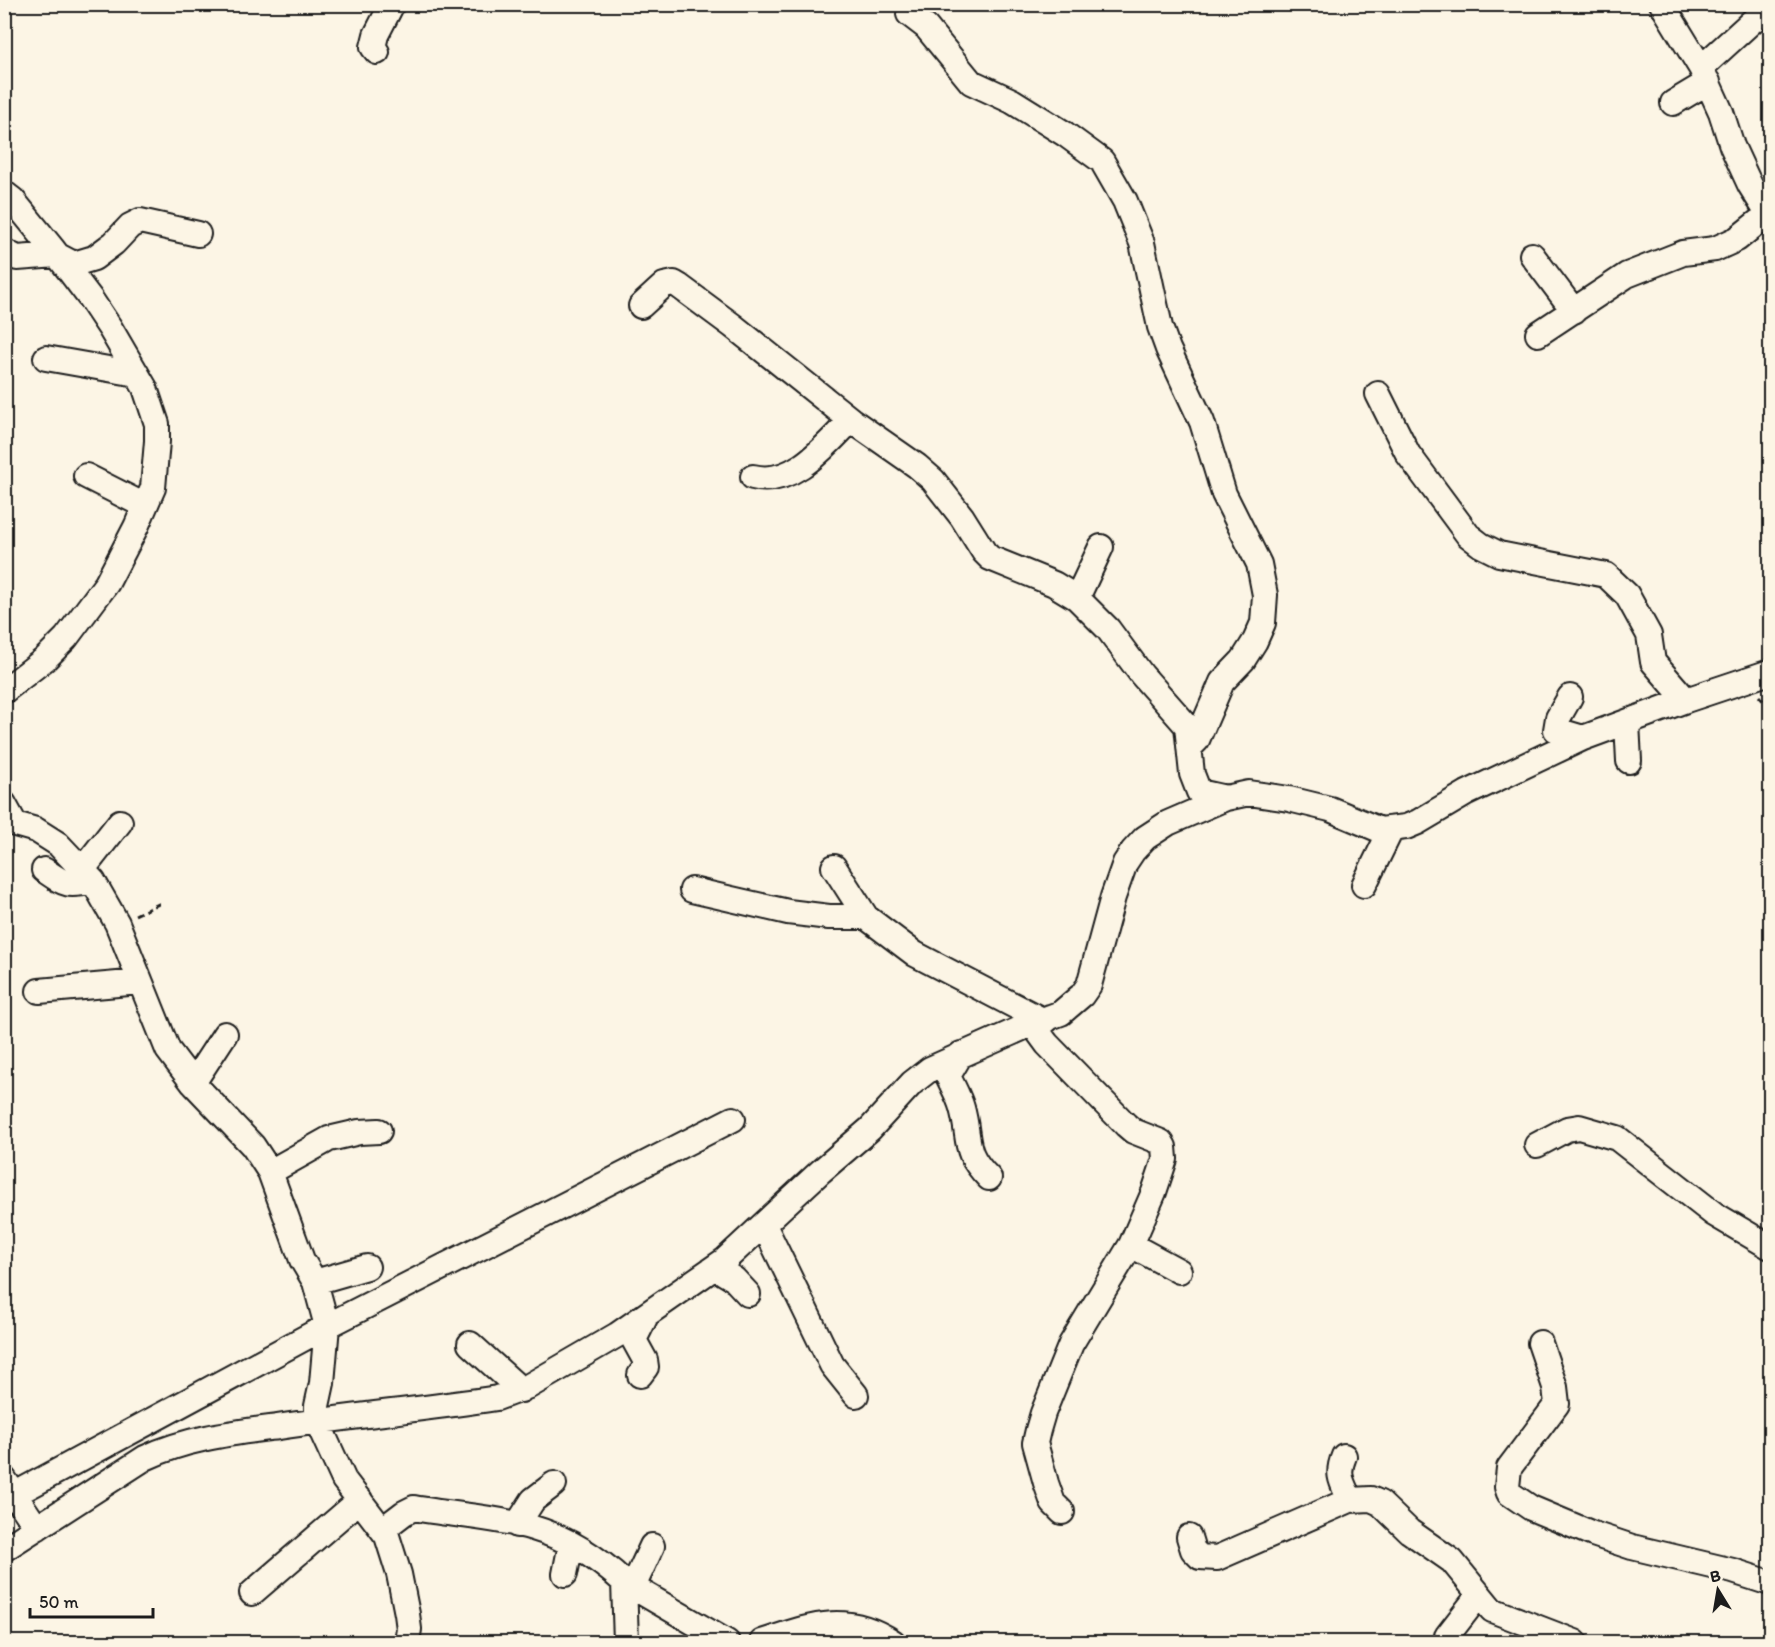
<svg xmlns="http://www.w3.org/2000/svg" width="1775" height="1647" font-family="Itim,sans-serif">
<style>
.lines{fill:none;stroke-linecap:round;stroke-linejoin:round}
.minor-casing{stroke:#1c1c1c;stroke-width:28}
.path{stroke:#1c1c1c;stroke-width:3;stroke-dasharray:6 4.5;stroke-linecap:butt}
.minor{stroke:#fcf5e5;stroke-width:24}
</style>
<rect width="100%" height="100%" fill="#fcf5e5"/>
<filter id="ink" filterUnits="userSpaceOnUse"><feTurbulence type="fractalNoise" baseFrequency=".0167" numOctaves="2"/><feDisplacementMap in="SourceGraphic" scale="12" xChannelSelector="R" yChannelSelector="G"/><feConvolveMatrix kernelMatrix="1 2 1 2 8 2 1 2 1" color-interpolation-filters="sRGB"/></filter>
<g filter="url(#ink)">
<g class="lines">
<g class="minor-casing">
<path id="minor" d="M1662 4 1701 68 1721 112 1732 146 1750 185 1770 217
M909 14 926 27 971 82 1012 101 1065 134 1102 161 1125 201 1142 243 1160 327 1168 349 1202 422 1224 494 1259 564 1265 595 1263 623 1255 641 1243 660 1222 682 1197 740 1190 747
M377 52 373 47 376 35 392 4
M1701 68 1770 5
M1673 103 1708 82
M4 193 13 200 52 248 90 298 110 328 145 388 157 424V441L153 488 136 527 107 583 66 638 45 659 4 691
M4 251 17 258 57 255 74 264 94 258 114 243 130 226 140 221 198 234
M1532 255 1574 311
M641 306 664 285 674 283 679 286 733 326 851 420 917 466 933 480 962 517 984 552 990 558 1054 584 1077 598 1108 629 1142 675 1187 726 1192 774 1199 792 1226 798
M1538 334 1627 275 1683 253 1715 249 1737 239 1768 214
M46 358 137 374
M1378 394 1408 454 1468 535 1481 545 1499 554 1606 575 1627 595 1649 635 1653 662 1686 700
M86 476 145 506
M753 477C793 487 826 445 851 420
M1077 598 1101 547
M1570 697 1558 718 1556 730 1583 738
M1627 722 1629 761
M4 804 15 824 36 830 58 844 93 881 117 923 168 1050 193 1083 253 1146 270 1172 302 1260 315 1282 327 1326 322 1383 317 1406V1421L344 1480 387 1536 399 1574 407 1614 409 1629 407 1642
M834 867 866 917 915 954 1042 1020
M83 869 120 822
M44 870C66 885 67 887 93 881
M1364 885 1391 830
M692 890 788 912 829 917H866
M39 991 140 982
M1050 1017 1036 1029 1047 1044 1126 1125 1133 1131 1161 1142 1164 1147 1165 1159 1154 1192 1131 1245 1071 1344 1043 1413 1038 1430 1035 1443 1046 1483 1053 1503 1062 1512
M961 1054 948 1076C953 1087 959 1097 962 1108 971 1141 962 1151 989 1178
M193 1083 225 1034
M1537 1145 1567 1129 1579 1127 1617 1138 1714 1214 1770 1247
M270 1172 329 1139 359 1132 379 1131
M764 1225 832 1365 856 1395
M1131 1245 1179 1271
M725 1260 724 1273 734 1279 748 1294
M315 1282 367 1267
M1540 1343 1555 1387 1557 1404 1509 1468 1507 1487 1509 1493 1531 1508 1593 1534 1632 1547 1733 1571 1770 1583
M470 1344 521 1390
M640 1375 646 1367 645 1360 634 1340 646 1316
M1344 1456C1336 1475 1342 1482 1350 1500
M4 1479 37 1528
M4 1500 327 1326 733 1119
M517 1525 533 1500 554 1484
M383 1529 404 1513 414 1508C452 1515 496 1517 533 1528 567 1538 598 1558 624 1582L727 1642
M1189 1537 1193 1550 1200 1557 1217 1558 1350 1500 1371 1499 1380 1503 1409 1531 1452 1561 1492 1610 1575 1642
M4 1549 145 1458C187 1438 232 1433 278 1427 351 1416 424 1409 497 1398L529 1386 617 1335 725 1260 821 1171 870 1129 912 1083 930 1069 1029 1025 1061 1013 1082 995 1089 985 1113 897 1125 863 1133 851 1145 838 1168 823 1226 798 1249 793 1289 799 1330 809 1380 830 1406 827 1418 822 1467 793 1583 738 1686 700 1770 672
M565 1574 571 1544
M624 1582 626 1642
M633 1587 652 1546
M252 1593 360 1500
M1447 1636 1478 1596
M762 1642C810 1626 846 1611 893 1642"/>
</g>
<path class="path" d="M1759 696 1764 702
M135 915 161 903"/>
<use href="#minor" class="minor"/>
</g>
</g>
<rect width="1775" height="1647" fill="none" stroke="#fcf5e5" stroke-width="24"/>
<rect x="12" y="12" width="1751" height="1623" fill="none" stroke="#1c1c1c" stroke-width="2" filter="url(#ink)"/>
<g transform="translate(1718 1590) rotate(349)" stroke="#fcf5e5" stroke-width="4.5" paint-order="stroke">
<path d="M0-4.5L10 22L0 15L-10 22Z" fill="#1c1c1c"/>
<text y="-9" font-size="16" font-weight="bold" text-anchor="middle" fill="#1c1c1c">B</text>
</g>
<path d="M30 1608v9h123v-9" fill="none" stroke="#1c1c1c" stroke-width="3"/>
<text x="39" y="1608" font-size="18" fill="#1c1c1c" stroke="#fcf5e5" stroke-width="4.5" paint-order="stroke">50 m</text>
</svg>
